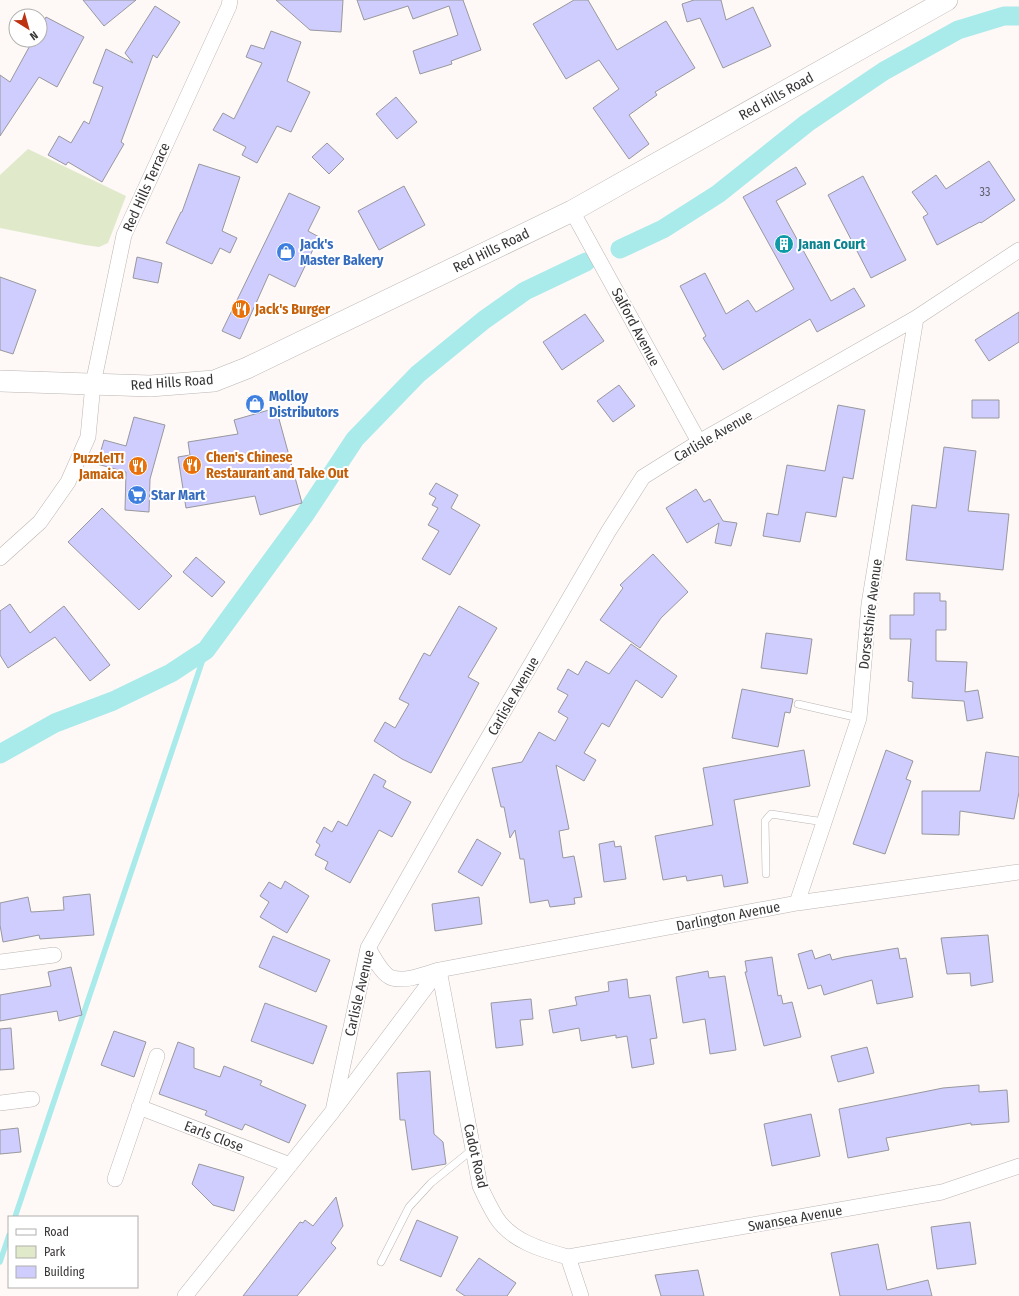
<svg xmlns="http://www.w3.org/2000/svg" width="1019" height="1296" font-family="'Fira Sans Condensed',sans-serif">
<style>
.green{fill:#e0eaca}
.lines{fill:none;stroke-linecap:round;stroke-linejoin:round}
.stream{stroke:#a9eaea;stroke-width:5.5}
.canal{stroke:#a9eaea;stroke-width:19}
.building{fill:#cfcdfd;stroke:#98989d}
.lane-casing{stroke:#bbb6b3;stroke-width:8}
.street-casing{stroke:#bbb6b3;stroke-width:16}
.secondary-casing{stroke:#bbb6b3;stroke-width:22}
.lane{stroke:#fff;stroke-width:7}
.street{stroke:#fff;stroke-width:15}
.secondary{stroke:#fff;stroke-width:21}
.labels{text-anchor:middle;stroke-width:4;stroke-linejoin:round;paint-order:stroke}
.number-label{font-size:12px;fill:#5e5c67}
.street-label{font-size:14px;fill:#383635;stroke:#fff}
.shop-label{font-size:14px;font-weight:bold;fill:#366cbe;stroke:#fff;text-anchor:start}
.culture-label{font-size:14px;font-weight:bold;fill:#0d838f;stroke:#fff;text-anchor:start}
.food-label{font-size:14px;font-weight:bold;fill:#c56008;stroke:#fff;text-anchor:start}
</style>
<rect width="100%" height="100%" fill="#fef8f6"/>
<path class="green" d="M28 149 126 196 108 243 99 247 85 245 0 228V175Z"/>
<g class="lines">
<path class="stream" d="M15 1217 206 650
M0 1262 9 1235"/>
<path class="canal" d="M620 249 663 229 718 194 807 123 884 71 958 30 1004 16H1019
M0 754 55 723 113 701 171 673 206 650 304 516 355 439 418 374 484 320 525 291 586 262"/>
</g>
<path class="building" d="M83 0H136L104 26Z
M276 0H343L341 32 310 30Z
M357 0H463L481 50 451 61 452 64 420 74 413 51 458 35 449 6 413 19 408 6 364 20Z
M574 0H588L617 50 666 21 695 68 655 92 657 95 629 115 649 144 629 159 593 108 619 89 599 60 566 79 533 24Z
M694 0H721L726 20 753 7 771 46 723 68 700 18 687 22 682 4Z
M155 6 180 22 157 58 153 55 121 142 124 144 102 182 68 162 66 165 48 155 59 136 71 143 84 121 89 124 103 87 93 83 106 49 133 63 125 53Z
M46 17 84 37 57 87 39 77 0 136V75L10 82 33 40H40V28Z
M271 31 301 42 287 81 310 92 291 132 277 126 257 163 242 155 246 147 213 130 223 113 234 119 262 63 246 57 251 45 264 49Z
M396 97 417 122 397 139 376 114Z
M327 143 344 159 329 174 312 157Z
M989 161 1015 200 981 223 980 222 937 245 923 217 928 214 912 192 936 175 946 189Z
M199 164 240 177 222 231 237 238 230 253 220 248 212 264 166 243 181 212H182Z
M796 167 806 184 776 201 831 301 854 288 865 306 817 332 810 319 723 370 703 338 706 336 680 286 705 273 726 314 748 300 756 312 794 289 743 197Z
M863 176 906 260 871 278 828 195Z
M404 186 425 225 379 250 358 211Z
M289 193 320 207 308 231 319 237 295 287 269 274 240 339 222 331Z
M137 257 162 263 158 283 133 278Z
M0 277 36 290 13 354 0 350Z
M1019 312V342L989 361 975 340Z
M585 314 604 341 562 370 543 342Z
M619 385 635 406 613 422 597 401Z
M972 400H999V418H972Z
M838 405 865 410 853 479 843 477 836 517 806 512 800 542 763 536 767 513 778 515 787 465 825 471Z
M276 408 302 503 260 515 255 496 186 508 178 457 190 455 188 442 238 434 234 420Z
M134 417 165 425 150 479 149 512 125 510 126 472 97 464 104 440 126 446Z
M944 447 976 451 968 511 1009 514 1003 570 906 560 912 505 936 508Z
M436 483 458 495 451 508 480 525 450 575 422 559 439 531 428 525 438 508 432 505 436 498 429 494Z
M696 489 704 502 710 499 723 521 737 523 731 546 715 543 719 523 687 543 666 508Z
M102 508 172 576 139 610 68 542Z
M653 554 688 592 661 618 640 648 600 620 623 588 620 585Z
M196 557 225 582 212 597 183 572Z
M914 593H940V601H946V630H936V661L967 662 965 692 978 690 983 718 967 721 964 701 912 698 913 682 908 681 911 639H890V615H914Z
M10 604 30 633 64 606 110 665 90 681 55 637 8 668 0 655V611Z
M459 606 497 628 468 677 479 683 431 773 402 759 374 741 385 722 395 728 409 704 399 699 424 653 430 656Z
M766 633 812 639 807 674 761 668Z
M631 644 677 676 662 698 636 680 609 727 602 723 584 753 596 760 584 781 556 765 569 829 559 831 563 858 574 856 582 897 574 898 575 904 550 907 548 900 530 903 524 859H520L515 830 510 838 504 807H501L492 768 522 762 539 732 555 741 568 718 558 712 568 695 557 689 568 669 578 675 586 661 609 674Z
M742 689 793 699 790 713 785 712 778 747 732 738Z
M804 750 810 786 734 800 748 883 724 887 722 875 687 881 686 876 663 880 655 836 713 825 703 768Z
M886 750 913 761 906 779 911 781 885 854 853 844Z
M986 752 1019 757V792L1014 819 960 811 959 835 922 834V791H980Z
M374 774 386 781 383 787 411 802 392 837 379 830 350 883 325 869 328 862 315 855 320 845 316 842 324 827 332 832 338 821 347 826Z
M477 839 501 853 482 886 458 872Z
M614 841 615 847 621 846 626 879 604 882 599 844Z
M285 881 309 896 287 933 260 917 269 902 260 896 269 882 281 889Z
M90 894 94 935 40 939 39 935 3 942 0 925V903L28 897 31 912 64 910 63 897Z
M479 897 482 924 435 931 432 904Z
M988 935 993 982 971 986 970 973 947 974 941 938Z
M273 936 330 960 316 992 259 967Z
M898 948 900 959 906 958 913 997 877 1004 872 980 824 995 821 985 808 989 798 954 812 950 815 959 830 954 832 960 844 957Z
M772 957 778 996 781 995 783 1004 792 1002 801 1037 764 1046 745 972H747L745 961Z
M71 967 82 1015 59 1021 57 1011 0 1021V995L51 986 48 972Z
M708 971 709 978 725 976 736 1050 710 1054 705 1019 683 1023 676 977Z
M627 979 629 998 650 995 657 1038 650 1039 654 1064 632 1068 627 1036 616 1038V1035L581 1041 579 1028 553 1033 549 1010 577 1005 575 997 609 991 608 982Z
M531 999 533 1019 520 1020 523 1045 496 1048 491 1003Z
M265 1003 327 1026 313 1064 251 1041Z
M11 1028 14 1069 0 1070V1029Z
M114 1031 146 1042 134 1077 101 1065Z
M178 1042 194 1048V1068L220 1077 224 1066 262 1081 260 1085 306 1105 289 1143 245 1124 242 1130 205 1115 207 1111 159 1094Z
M867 1047 874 1073 838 1082 831 1056Z
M430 1071 434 1134 443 1142 446 1164 412 1170 405 1120H400L397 1073Z
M979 1085V1092L1007 1090 1009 1122 971 1125V1123L886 1138 889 1150 848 1158 839 1109 943 1088Z
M811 1114 820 1156 772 1166 764 1124Z
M18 1128 21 1152 0 1154V1130Z
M199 1164 244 1177 234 1211 213 1205 192 1184Z
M336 1197 343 1226 331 1243 336 1248 297 1296H243L300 1222 303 1223 305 1220 313 1226Z
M417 1220 458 1237 441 1277 400 1260Z
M970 1222 976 1264 937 1269 931 1227Z
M878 1244 887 1290 928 1280 932 1296H840L831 1253Z
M479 1258 516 1283 507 1296H465L456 1290Z
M698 1270 704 1296H661L655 1275Z"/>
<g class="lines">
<g class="lane-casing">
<path id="lane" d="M798 704 859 718
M766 874 765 821 771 814 824 822
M381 1262 409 1207 431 1183 473 1149"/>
</g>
<g class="street-casing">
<path id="street" d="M572 211 699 442
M0 558 40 522 68 482 88 437 93 384 124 235 229 6 230 0
M797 903 859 718 869 604 916 318
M368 948C374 957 381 974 392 978 406 982 425 974 439 970L797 903 1019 872
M0 962 54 955
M439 970 480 1186C485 1197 490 1207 496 1217 511 1241 542 1250 568 1257L581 1296
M0 1103 32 1099
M139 1107 290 1165
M336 1107 439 970
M115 1179 157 1056
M568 1257 942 1192 1019 1166
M185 1296 333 1111 368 948 455 795 608 532 643 477 699 442 916 318 1019 250"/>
</g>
<g class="secondary-casing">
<path id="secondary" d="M0 381 150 386 214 381 247 368 572 211 947 0"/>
</g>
<use href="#lane" class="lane"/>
<use href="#street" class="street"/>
<use href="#secondary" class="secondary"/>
</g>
<defs>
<g id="building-disc" transform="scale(1)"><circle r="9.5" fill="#0f9aa8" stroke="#fff"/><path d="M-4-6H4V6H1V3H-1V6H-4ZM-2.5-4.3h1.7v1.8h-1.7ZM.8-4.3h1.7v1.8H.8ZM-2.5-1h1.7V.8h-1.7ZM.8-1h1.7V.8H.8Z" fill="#fff"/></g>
<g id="shop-disc" transform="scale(1)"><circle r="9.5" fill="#3f7fe0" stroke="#fff"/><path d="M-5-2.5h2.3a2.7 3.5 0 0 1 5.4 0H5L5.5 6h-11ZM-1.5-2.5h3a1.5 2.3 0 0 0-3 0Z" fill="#fff"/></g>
<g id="restaurant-disc" transform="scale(1)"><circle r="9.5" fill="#e8710a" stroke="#fff"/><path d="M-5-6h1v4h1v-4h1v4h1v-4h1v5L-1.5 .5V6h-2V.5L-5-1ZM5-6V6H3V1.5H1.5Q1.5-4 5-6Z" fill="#fff"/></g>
<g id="supermarket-disc" transform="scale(1)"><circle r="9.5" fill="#3f7fe0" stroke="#fff"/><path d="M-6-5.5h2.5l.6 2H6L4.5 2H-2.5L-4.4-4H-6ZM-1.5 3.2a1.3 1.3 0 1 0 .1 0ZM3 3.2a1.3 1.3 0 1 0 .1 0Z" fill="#fff"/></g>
</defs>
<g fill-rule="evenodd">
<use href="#building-disc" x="784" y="244"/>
<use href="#shop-disc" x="286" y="252"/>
<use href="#restaurant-disc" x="241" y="309"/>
<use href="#shop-disc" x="255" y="404"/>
<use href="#restaurant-disc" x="192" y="465"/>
<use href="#restaurant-disc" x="138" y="466"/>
<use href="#supermarket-disc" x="137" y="495"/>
</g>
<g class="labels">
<g class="number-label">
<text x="985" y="196">33</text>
</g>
<g class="street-label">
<text transform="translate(776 96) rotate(-29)" y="5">Red Hills Road</text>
<text transform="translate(146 187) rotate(-66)" y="5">Red Hills Terrace</text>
<text transform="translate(491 250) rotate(-26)" y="5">Red Hills Road</text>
<text transform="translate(636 327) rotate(62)" y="5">Salford Avenue</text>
<text transform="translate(172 382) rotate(-4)" y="5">Red Hills Road</text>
<text transform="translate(713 436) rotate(-30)" y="5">Carlisle Avenue</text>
<text transform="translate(870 614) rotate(-83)" y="5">Dorsetshire Avenue</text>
<text transform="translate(513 696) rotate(-60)" y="5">Carlisle Avenue</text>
<text transform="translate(728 916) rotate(-11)" y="5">Darlington Avenue</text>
<text transform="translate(359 993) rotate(-77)" y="5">Carlisle Avenue</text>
<text transform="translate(214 1136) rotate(21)" y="5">Earls Close</text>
<text transform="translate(476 1156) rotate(77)" y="5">Cadot Road</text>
<text transform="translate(795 1218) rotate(-10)" y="5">Swansea Avenue</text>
</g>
<g class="shop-label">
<text x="300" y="249">Jack's<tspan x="300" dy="16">Master Bakery</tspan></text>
<text x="269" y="401">Molloy<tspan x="269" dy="16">Distributors</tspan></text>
<text x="151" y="500">Star Mart</text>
</g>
<g class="culture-label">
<text x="798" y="249">Janan Court</text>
</g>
<g class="food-label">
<text x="255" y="314">Jack's Burger</text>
<text x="206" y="462">Chen's Chinese<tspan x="206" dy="16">Restaurant and Take Out</tspan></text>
<text x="124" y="463" text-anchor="end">PuzzleIT!<tspan x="124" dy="16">Jamaica</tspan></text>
</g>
</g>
<rect x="8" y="1216" width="130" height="72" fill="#ffffff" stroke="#afafae"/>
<rect x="16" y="1229" width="20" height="6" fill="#ffffff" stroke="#afafae"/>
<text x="44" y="1236" font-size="12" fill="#383635">Road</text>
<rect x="16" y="1246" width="20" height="12" fill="#e0eaca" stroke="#afafae"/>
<text x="44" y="1256" font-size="12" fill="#383635">Park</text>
<rect x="16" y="1266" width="20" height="12" fill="#cfcdfd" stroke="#afafae"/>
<text x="44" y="1276" font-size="12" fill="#383635">Building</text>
<g transform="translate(28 28) rotate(143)"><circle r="19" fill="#ffffff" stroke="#afafae"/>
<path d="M0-3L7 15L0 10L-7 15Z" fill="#bd3312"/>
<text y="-6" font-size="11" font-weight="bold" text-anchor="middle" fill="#383635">N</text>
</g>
</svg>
